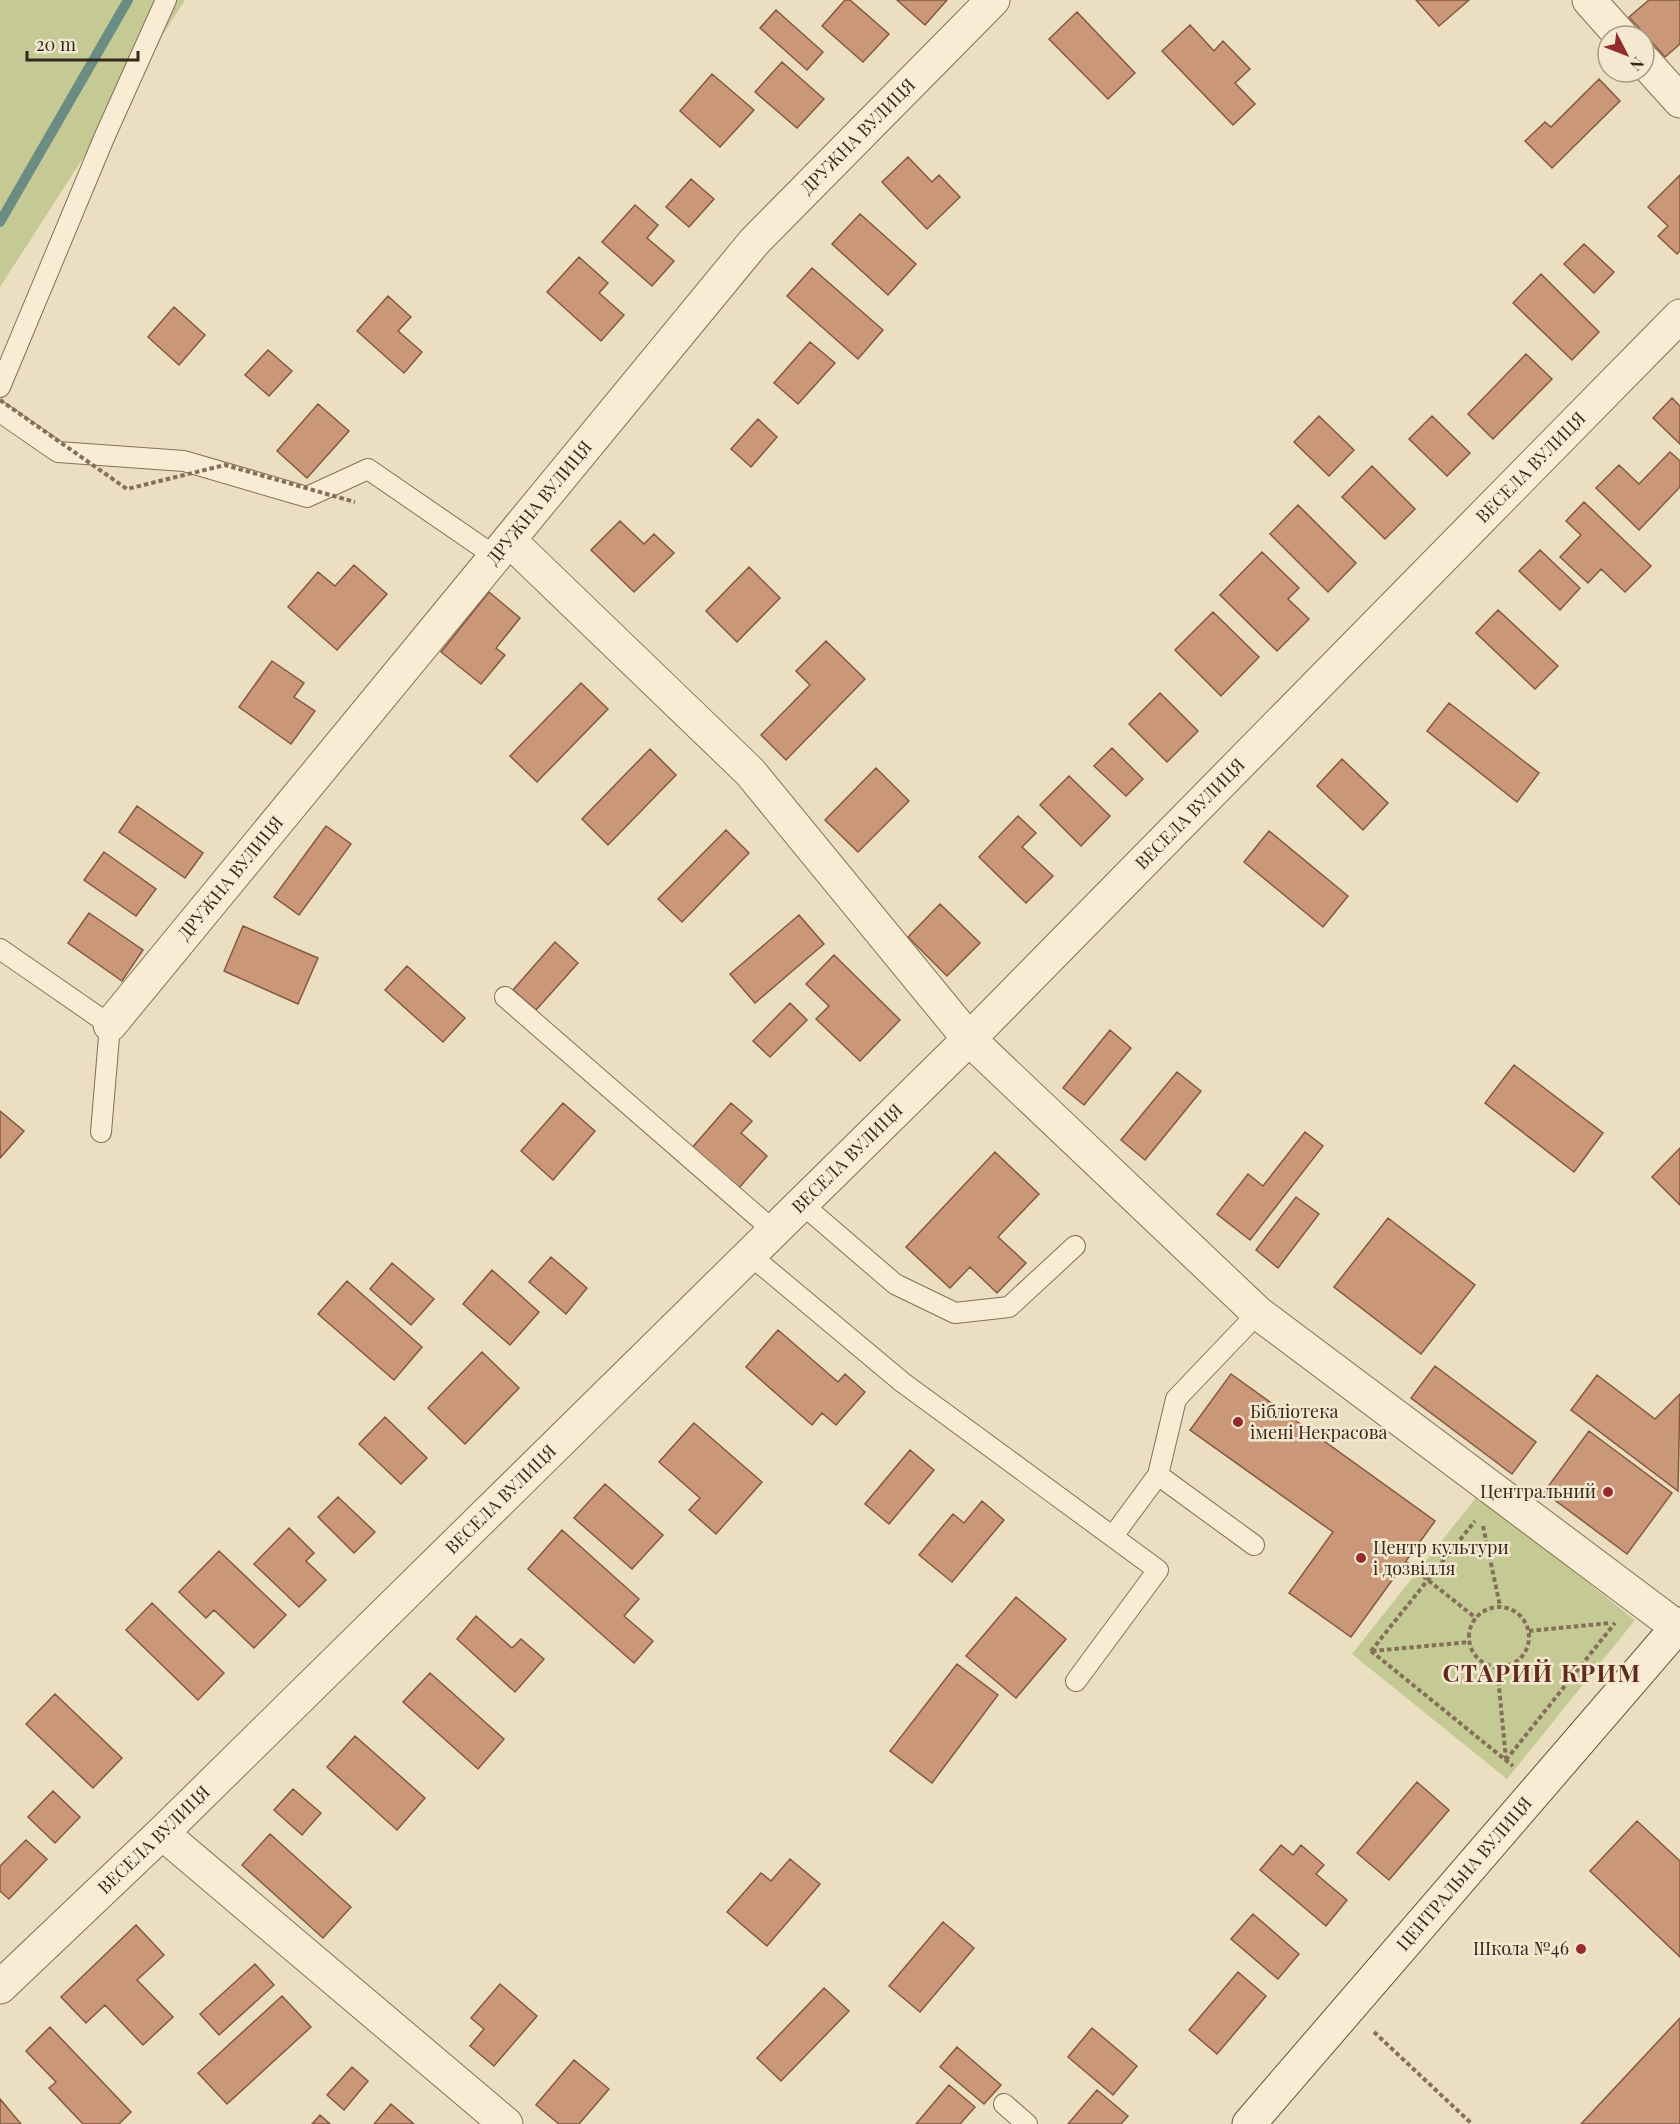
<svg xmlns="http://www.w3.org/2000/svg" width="1680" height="2124" font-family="'Playfair Display',serif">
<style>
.green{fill:#c5ca95}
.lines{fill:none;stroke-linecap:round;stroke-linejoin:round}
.stream{stroke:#6b8c83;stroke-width:10}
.building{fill:#ca9778;stroke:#845940;stroke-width:1.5}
.lane-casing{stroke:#856f59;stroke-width:22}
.street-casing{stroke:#856f59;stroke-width:35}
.secondary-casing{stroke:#67513c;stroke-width:35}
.path{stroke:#856f59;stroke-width:4;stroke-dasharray:4.5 3;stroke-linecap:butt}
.lane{stroke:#f8ecd4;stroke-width:20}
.street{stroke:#f8ecd4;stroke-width:33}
.secondary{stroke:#f8ecd4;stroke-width:33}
.path-bridge{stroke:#856f59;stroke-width:4;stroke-dasharray:4.5 3;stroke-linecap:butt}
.poi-dot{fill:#932b2f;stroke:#f4e9d0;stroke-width:2}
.labels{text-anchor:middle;stroke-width:5;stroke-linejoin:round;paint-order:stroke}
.street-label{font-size:18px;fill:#35281d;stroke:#f4e9d0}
.poi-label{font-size:18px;fill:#35281d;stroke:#f4e9d0;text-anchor:start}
.district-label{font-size:24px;font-weight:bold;letter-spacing:1.5px;fill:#612a1e;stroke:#f4e9d0}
</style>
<rect width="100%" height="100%" fill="#ecdec1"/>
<path class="green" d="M0 0H185L0 287Z
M1478 1495 1635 1620 1507 1779 1352 1654Z"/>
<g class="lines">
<path class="stream" d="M0 222 128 0"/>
</g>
<path class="building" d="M845 0H850L889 34 863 62 822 26Z
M897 0H947L925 25Z
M1416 0H1469L1439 26Z
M1649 0H1680V44L1665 57 1629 17Z
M776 10 823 52 807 70 760 28Z
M1077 12 1135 73 1108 99 1049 39Z
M1190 25 1214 51 1223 41 1250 69 1235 83 1255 104 1233 125 1162 51Z
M782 62 824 99 797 128 755 92Z
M712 74 754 110 720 147 680 111Z
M1599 79 1620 101 1552 168 1525 141 1545 122 1551 127Z
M908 157 932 182 939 175 960 197 927 229 882 182Z
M1680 175V251L1677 254 1658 236 1668 226 1648 207Z
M691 179 714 199 689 227 666 207Z
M635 205 658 225 647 238 674 261 652 286 602 242Z
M860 214 916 264 888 295 832 244Z
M1584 244 1614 272 1594 293 1564 264Z
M579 257 608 283 599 293 624 315 601 341 547 292Z
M812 268 883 330 858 359 787 296Z
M1541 274 1599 332 1572 360 1513 303Z
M388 296 411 317 398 331 422 352 404 373 357 331Z
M174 307 205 335 179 365 148 337Z
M810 342 835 363 798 404 774 383Z
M268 350 292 371 269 396 245 375Z
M1526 354 1552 379 1493 439 1468 414Z
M1672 398 1680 406V444L1653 418Z
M318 404 349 431 307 478 277 451Z
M1319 416 1354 450 1329 476 1294 442Z
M1432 416 1470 453 1447 476 1409 439Z
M758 419 777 437 751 467 731 449Z
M1670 452 1680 461V487L1639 530 1596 488 1619 465 1639 484Z
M1372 466 1415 509 1385 539 1342 497Z
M1584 502 1651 566 1625 592 1601 569 1588 583 1560 557 1581 535 1566 521Z
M1298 505 1356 563 1328 592 1270 534Z
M620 521 644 544 654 534 674 553 634 592 591 550Z
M1540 550 1580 588 1560 610 1519 571Z
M1262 552 1299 588 1288 599 1309 619 1277 651 1220 595Z
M354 565 387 594 337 650 288 607 318 572 335 586Z
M749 567 780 598 737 642 706 611Z
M489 592 520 618 496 648 505 655 481 684 441 652Z
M1498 610 1558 666 1535 689 1476 633Z
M1213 612 1259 657 1221 696 1175 650Z
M826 641 865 679 786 760 761 735 810 685 796 671Z
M272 661 304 683 294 697 315 711 291 744 239 707Z
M581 683 608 709 537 782 510 756Z
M1160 693 1198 731 1167 762 1129 724Z
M1449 703 1539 773 1517 802 1427 731Z
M1112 748 1143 779 1126 796 1094 766Z
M650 749 676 775 608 845 582 819Z
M1342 759 1388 803 1363 830 1317 786Z
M876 768 909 801 858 852 825 820Z
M1069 776 1110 816 1081 846 1040 805Z
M137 806 203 853 185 878 119 832Z
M1018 816 1036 833 1022 847 1053 876 1026 903 979 857Z
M326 826 351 844 299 915 274 897Z
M726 830 749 853 682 922 658 899Z
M1269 831 1348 896 1323 927 1244 862Z
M104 852 156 889 136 916 84 880Z
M940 904 980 943 947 976 908 937Z
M89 913 143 950 122 981 68 943Z
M799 915 824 944 755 1003 730 974Z
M243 926 318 958 298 1004 224 971Z
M555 942 578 963 536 1010 513 990Z
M834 955 900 1020 860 1061 816 1019 829 1006 806 984Z
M407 966 465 1018 443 1042 385 990Z
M790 1003 807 1020 770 1057 753 1041Z
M1110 1030 1131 1048 1084 1105 1063 1088Z
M1514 1065 1603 1133 1574 1172 1485 1103Z
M1177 1072 1201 1091 1145 1160 1121 1140Z
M563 1103 595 1131 553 1180 521 1151Z
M731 1103 752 1121 741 1133 767 1156 738 1189 691 1149Z
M0 1111 24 1131 0 1158Z
M1305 1132 1323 1146 1250 1240 1217 1214 1248 1174 1263 1186Z
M1680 1148V1205L1652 1177Z
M995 1152 1039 1194 998 1237 1026 1263 997 1293 970 1267 950 1288 906 1247Z
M1296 1197 1319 1214 1278 1268 1256 1250Z
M1388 1218 1475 1285 1421 1354 1334 1287Z
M551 1257 587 1288 566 1314 529 1282Z
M392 1263 434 1299 411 1325 370 1289Z
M492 1270 539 1312 510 1345 463 1304Z
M347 1281 422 1347 394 1380 318 1314Z
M778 1330 838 1382 845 1374 865 1392 836 1425 822 1413 812 1425 746 1367Z
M482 1352 519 1388 465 1444 428 1408Z
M1435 1366 1536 1442 1512 1474 1411 1398Z
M1231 1374 1435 1521 1351 1637 1289 1593 1333 1532 1190 1430Z
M1597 1375 1655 1419 1680 1394 1678 1491 1571 1410Z
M385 1417 427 1458 401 1484 359 1444Z
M694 1423 762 1482 716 1534 689 1510 700 1498 659 1462Z
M1589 1431 1672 1493 1627 1554 1544 1492Z
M910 1450 934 1470 889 1524 865 1504Z
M605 1484 663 1535 632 1569 574 1518Z
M338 1497 375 1532 354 1553 318 1517Z
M982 1501 1004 1520 952 1582 919 1555 953 1514 964 1523Z
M289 1528 314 1553 306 1561 326 1580 299 1607 254 1564Z
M562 1530 639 1599 624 1616 653 1641 634 1663 528 1569Z
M219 1551 286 1615 254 1648 214 1610 206 1618 179 1592Z
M1016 1597 1066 1639 1016 1698 966 1656Z
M152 1603 224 1673 198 1700 126 1630Z
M476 1616 512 1648 521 1639 544 1659 515 1692 457 1639Z
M957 1664 998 1695 932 1783 890 1751Z
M430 1673 504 1739 478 1769 403 1702Z
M55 1694 122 1758 93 1788 26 1724Z
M355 1736 425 1798 397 1830 327 1767Z
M1417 1782 1449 1810 1389 1880 1357 1853Z
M293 1789 321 1813 302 1835 274 1810Z
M53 1791 80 1817 55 1843 28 1817Z
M1637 1821 1680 1861V1957L1590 1871Z
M270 1834 351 1907 323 1938 242 1865Z
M26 1840 47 1859 9 1899 0 1891V1866Z
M1281 1845 1293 1855 1301 1845 1324 1865 1316 1874 1347 1900 1326 1926 1260 1870Z
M790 1859 820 1884 767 1946 727 1912 761 1873 771 1881Z
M1253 1914 1299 1954 1278 1979 1231 1939Z
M943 1922 974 1948 920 2012 889 1986Z
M136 1925 164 1955 137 1980 173 2017 143 2045 105 2005 86 2023 61 1997Z
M255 1964 274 1985 219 2035 200 2014Z
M1238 1972 1266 1996 1217 2054 1189 2030Z
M500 1984 537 2016 494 2066 470 2046 484 2029 471 2018Z
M824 1988 849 2011 781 2081 757 2058Z
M282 1996 311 2027 227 2104 198 2073Z
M1680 2018V2124H1581Z
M50 2027 131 2112 119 2124H83L49 2088 56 2082 26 2051Z
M1092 2028 1137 2066 1113 2095 1068 2057Z
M957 2047 1001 2085 984 2104 940 2067Z
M574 2060 609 2089 579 2124H559L536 2105Z
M352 2067 368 2081 344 2110 327 2095Z
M949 2085 975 2107 960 2124H916Z
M1097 2090 1128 2116 1121 2124H1068Z
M0 2099 21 2124H0Z
M391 2104 414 2124H374Z
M320 2115 330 2124H312Z"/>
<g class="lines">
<g class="lane-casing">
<path id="lane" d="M0 387 104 138 166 0
M0 412 58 452 184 461 307 497 368 469 496 557
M0 949 110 1025 101 1132
M505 997 774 1231
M802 1204 895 1284 955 1313 1009 1307 1075 1246
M750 1255 902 1382 1158 1570 1076 1681
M1158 1475 1254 1545
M1113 1536 1158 1475 1176 1399 1258 1313
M1004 2104 1027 2124"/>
</g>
<g class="street-casing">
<g id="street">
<path d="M1589 0 1621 36"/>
<path d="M1644 61 1680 101"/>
<path d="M509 540 750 772 969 1039 1258 1313 1677 1627"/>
<path id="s1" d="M110 1025 754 242 993 0"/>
<path d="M162 1833 506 2124"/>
<path id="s2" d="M0 1987 162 1833 969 1039 1680 316"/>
</g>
</g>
<g class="secondary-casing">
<g id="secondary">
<path id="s3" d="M1249 2124 1680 1624"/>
</g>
</g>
<path class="path" d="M1483 1526 1500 1606
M1405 1562 1476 1618
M1469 1637a30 30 0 1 1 60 0a30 30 0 1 1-60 0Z
M1529 1631 1610 1623
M1371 1651 1475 1521
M1371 1651 1513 1766
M1372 1651 1470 1642
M1497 1666 1506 1759
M1506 1760 1615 1623
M1374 2032 1472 2124"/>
<use href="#lane" class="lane"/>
<use href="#street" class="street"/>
<use href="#secondary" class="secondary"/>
<path class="path-bridge" d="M0 400 127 489 225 465 355 502"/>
</g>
<g class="poi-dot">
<circle cx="1238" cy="1422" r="6"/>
<circle cx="1608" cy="1492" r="6"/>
<circle cx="1361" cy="1558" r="6"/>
<circle cx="1581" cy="1949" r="6"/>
</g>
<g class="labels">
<g class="street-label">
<text dy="6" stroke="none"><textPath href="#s1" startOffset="1162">ДРУЖНА ВУЛИЦЯ</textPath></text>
<text dy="6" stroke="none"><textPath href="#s2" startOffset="2157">ВЕСЕЛА ВУЛИЦЯ</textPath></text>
<text dy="6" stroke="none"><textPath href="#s1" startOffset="676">ДРУЖНА ВУЛИЦЯ</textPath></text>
<text dy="6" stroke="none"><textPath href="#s2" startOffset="1671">ВЕСЕЛА ВУЛИЦЯ</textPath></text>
<text dy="6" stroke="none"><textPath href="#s1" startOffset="190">ДРУЖНА ВУЛИЦЯ</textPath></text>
<text dy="6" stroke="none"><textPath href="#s2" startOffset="1185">ВЕСЕЛА ВУЛИЦЯ</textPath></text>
<text dy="6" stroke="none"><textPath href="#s2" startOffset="699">ВЕСЕЛА ВУЛИЦЯ</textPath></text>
<text dy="6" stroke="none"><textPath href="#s2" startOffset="213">ВЕСЕЛА ВУЛИЦЯ</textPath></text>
<text dy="6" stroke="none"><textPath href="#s3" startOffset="330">ЦЕНТРАЛЬНА ВУЛИЦЯ</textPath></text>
</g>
<g class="poi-label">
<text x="1250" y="1418">Бібліотека<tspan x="1250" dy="21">імені Некрасова</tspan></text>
<text x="1596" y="1498" text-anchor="end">Центральний</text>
<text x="1373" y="1554">Центр культури<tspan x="1373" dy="21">і дозвілля</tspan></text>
<text x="1569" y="1955" text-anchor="end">Школа №46</text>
</g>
<g class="district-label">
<text x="1542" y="1682">СТАРИЙ КРИМ</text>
</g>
</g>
<g transform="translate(1626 54) rotate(132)"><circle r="28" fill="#f4e9d0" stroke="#a89c88" stroke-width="1.5"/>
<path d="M0-4.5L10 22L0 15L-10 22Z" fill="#932b2f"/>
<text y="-9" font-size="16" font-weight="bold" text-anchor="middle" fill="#35281d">N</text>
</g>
<path d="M27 51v9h111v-9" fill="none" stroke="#35281d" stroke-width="3"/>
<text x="36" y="51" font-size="18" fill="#35281d" stroke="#f4e9d0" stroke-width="4.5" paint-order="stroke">20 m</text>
</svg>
